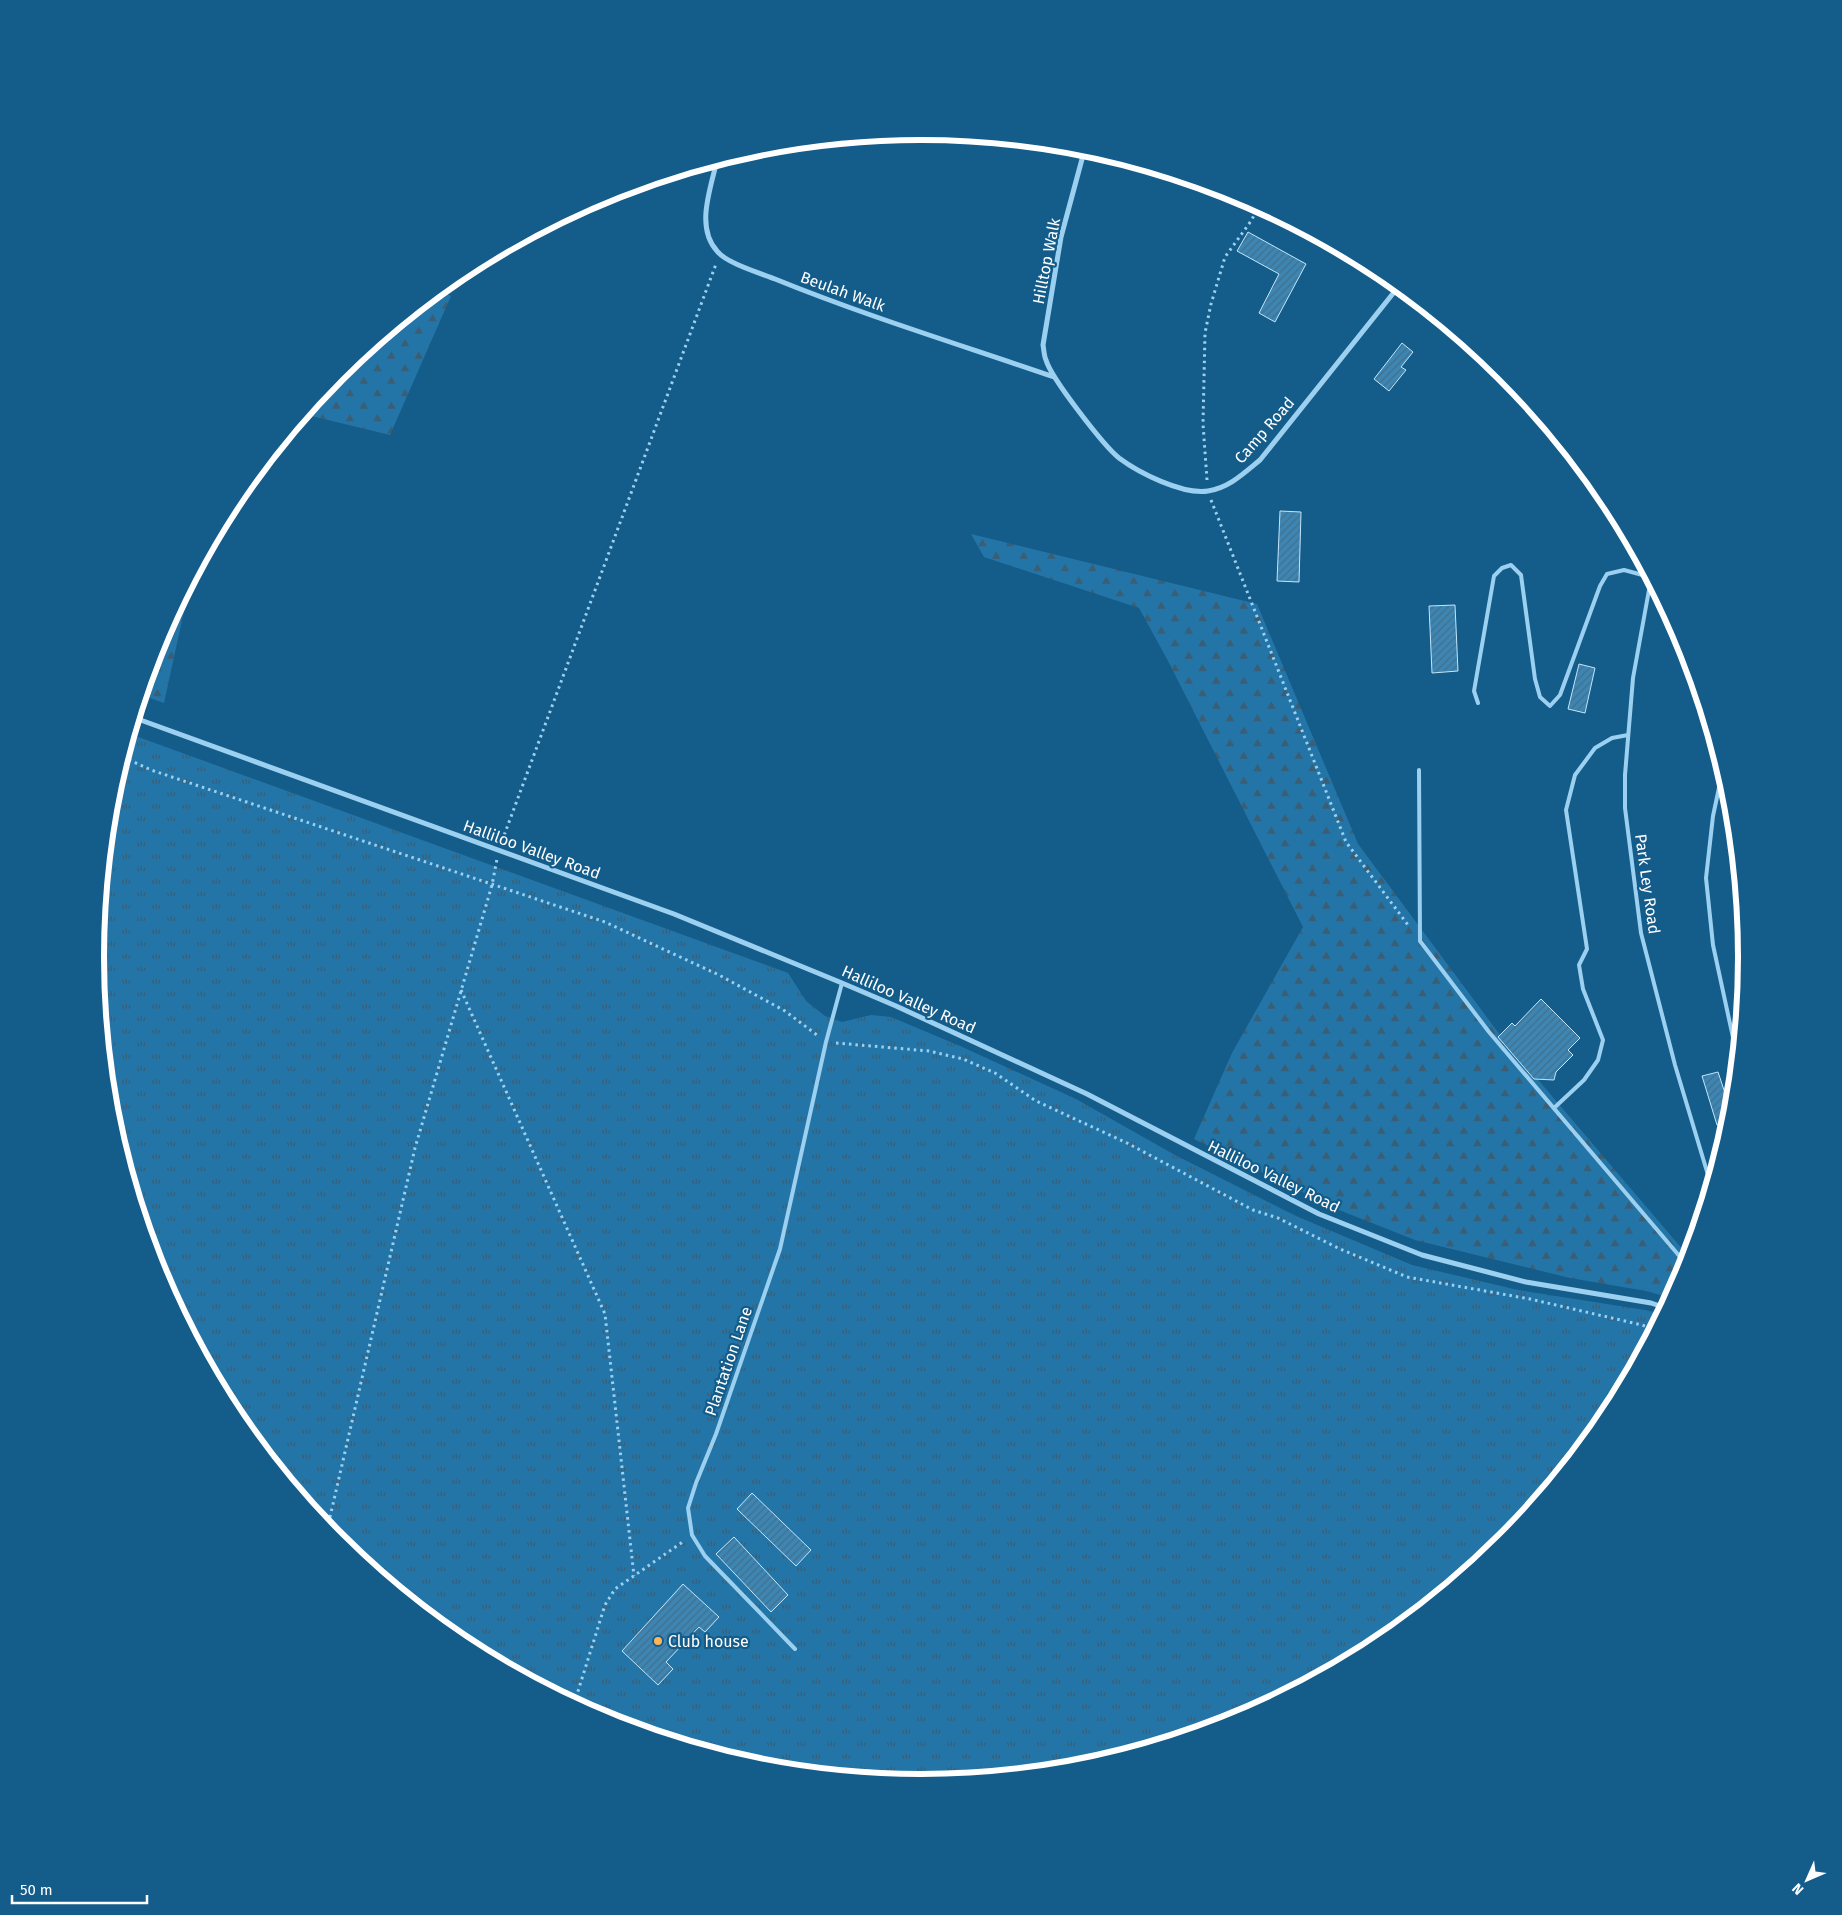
<svg xmlns="http://www.w3.org/2000/svg" width="1842" height="1915" font-family="'Fira Sans',sans-serif">
<style>
.grass{fill:url(#grass-tufts)}
.forest{fill:url(#forest-firs)}
.building{fill:url(#building-hatch);stroke:#c3e6fb}
.lines{fill:none;stroke-linecap:round;stroke-linejoin:round}
.path{stroke:#9cd0f0;stroke-width:3;stroke-dasharray:2.5 4;stroke-linecap:butt}
.service{stroke:#9cd0f0;stroke-width:4}
.minor{stroke:#9cd0f0;stroke-width:5}
.poi-dot{fill:#ffb45b;stroke:#145c8a;stroke-width:2}
.labels{text-anchor:middle;stroke-width:4.5;stroke-linejoin:round;paint-order:stroke}
.street-label{font-size:16px;fill:#fff;stroke:#145c8a}
.poi-label{font-size:16px;fill:#fff;stroke:#145c8a;text-anchor:start}
.rim{fill:none;stroke:#fff;stroke-width:6}
</style>
<defs>
<pattern id="grass-tufts" width="24" height="20" patternUnits="userSpaceOnUse" patternTransform="scale(1.25)"><rect width="24" height="20" fill="#2475a7"/><path d="M3 7l-1-3M5 7V3M7 7l1-3M15 17l-1-3M17 17v-4M19 17l1-3" fill="none" stroke="#3a5e75"/></pattern>
<pattern id="forest-firs" width="22" height="20" patternUnits="userSpaceOnUse" patternTransform="scale(1.25)"><rect width="22" height="20" fill="#2475a7"/><path d="M5 1l3.5 6h-7zM16 11l3.5 6h-7z" fill="#3a5e75"/></pattern>
<pattern id="building-hatch" width="6" height="6" patternUnits="userSpaceOnUse" patternTransform="scale(1.25)"><rect width="6" height="6" fill="#3d86b4"/><path d="M-1 1l2-2M0 6l6-6M5 7l2-2" fill="none" stroke="#436f8a"/></pattern>
</defs>
<rect width="100%" height="100%" fill="#145c8a"/>
<path class="grass" d="M130 734 788 973 806 1001 825 1016 842 1022 871 1015 891 1017 960 1046 1076 1099 1175 1155 1296 1216 1412 1265 1518 1290 1645 1310 1662 1314 1608 1417 1505 1542 1380 1644 1237 1721 1082 1768 921 1783 760 1768 605 1721 462 1644 337 1541 234 1416 158 1273 111 1118 95 957 111 796Z"/>
<path class="forest" d="M439 290 451 296 390 435 303 414 337 373Z
M971 534 1257 604 1358 844 1500 1035 1689 1257 1684 1274 1671 1298 1646 1291 1570 1278 1415 1240 1339 1210 1194 1139 1232 1053 1303 927 1167 659 1139 608 984 557Z
M191 579 164 703 150 698 165 629Z"/>
<path class="building" d="M1248 232 1306 264 1275 322 1259 313 1279 274 1237 251Z
M1402 343 1413 352 1401 367 1406 370 1389 391 1374 379Z
M1280 511 1301 512 1299 582 1277 581Z
M1455 605 1458 671 1432 673 1429 606Z
M1579 664 1595 668 1585 713 1568 709Z
M1541 999 1580 1038 1568 1050 1573 1055 1556 1072 1554 1080 1534 1079 1498 1037 1512 1023 1515 1026Z
M1718 1072 1725 1093 1729 1092 1733 1104 1730 1122 1717 1125 1702 1076Z
M752 1493 811 1550 796 1566 737 1509Z
M734 1537 788 1595 771 1612 716 1554Z
M683 1584 719 1617 705 1632 699 1627 666 1662 673 1669 658 1685 622 1651Z"/>
<g class="lines">
<path class="path" d="M1207 480 1203 424 1205 333 1211 304 1225 257 1251 221 1259 206
M1211 500 1346 842 1408 925
M123 757 151 770 605 922 719 975 785 1011 817 1035
M502 841 716 264
M461 990 605 1314 634 1576
M836 1043 929 1051 963 1059 995 1073 1036 1101 1127 1143 1253 1210 1278 1218 1340 1249 1407 1277 1530 1299 1642 1325 1654 1330
M327 1530 415 1148 492 885 497 859
M574 1704 605 1605 615 1589 684 1541
M1213 1728 1245 1711 1254 1712"/>
<path class="service" d="M1651 579 1633 678 1625 775V808L1641 933 1675 1065 1711 1185
M1478 703 1474 691 1494 576 1502 568 1511 565 1521 575 1535 679 1540 697 1550 706 1560 695 1600 586 1607 574 1624 570 1650 577
M1723 769 1713 816 1706 878 1713 945 1737 1056
M1419 770 1420 941 1489 1032 1687 1265
M1554 1108 1584 1080 1598 1060 1603 1040 1583 989 1579 965 1587 949 1566 810 1575 775 1595 748 1612 738 1628 735
M795 1649 705 1556 692 1535 688 1508 696 1483 716 1434 780 1249 826 1042 842 983"/>
<path class="minor" d="M1085 148 1061 237 1043 345C1044 350 1044 356 1046 360 1051 378 1104 446 1119 458 1139 473 1183 495 1208 491 1229 488 1244 473 1260 460L1399 286
M717 160C711 188 695 227 717 251 726 263 760 273 775 279 866 316 961 345 1054 377
M135 718 674 914 842 983 896 1006 1087 1094 1319 1214 1422 1255 1526 1282 1651 1303 1666 1308"/>
</g>
<circle class="poi-dot" cx="658" cy="1641" r="5"/>
<g class="labels">
<g class="street-label">
<text transform="translate(1046 261) rotate(-79)" y="6">Hilltop Walk</text>
<text transform="translate(843 291) rotate(20)" y="6">Beulah Walk</text>
<text transform="translate(1264 430) rotate(-49)" y="6">Camp Road</text>
<text transform="translate(532 849) rotate(20)" y="6">Halliloo Valley Road</text>
<text transform="translate(1648 884) rotate(82)" y="6">Park Ley Road</text>
<text transform="translate(909 999) rotate(24)" y="6">Halliloo Valley Road</text>
<text transform="translate(1274 1176) rotate(26)" y="6">Halliloo Valley Road</text>
<text transform="translate(728 1361) rotate(-71)" y="6">Plantation Lane</text>
</g>
<g class="poi-label">
<text x="668" y="1647">Club house</text>
</g>
</g>
<path d="M0 0H1842V1915H0ZM104 957a817 817 0 1 1 1634 0a817 817 0 1 1-1634 0Z" fill="#145c8a" fill-rule="evenodd"/>
<path class="rim" d="M104 957a817 817 0 1 1 1634 0a817 817 0 1 1-1634 0Z"/>
<g transform="translate(1807 1880) rotate(225)" stroke="#145c8a" stroke-width="4" paint-order="stroke">
<path d="M0-4L9 19L0 12L-9 19Z" fill="#ffffff"/>
<text y="-8" font-size="14" font-weight="bold" text-anchor="middle" fill="#ffffff">N</text>
</g>
<path d="M12 1895v8h135v-8" fill="none" stroke="#ffffff" stroke-width="2.5"/>
<text x="20" y="1895" font-size="15" fill="#ffffff" stroke="#145c8a" stroke-width="4" paint-order="stroke">50 m</text>
</svg>
